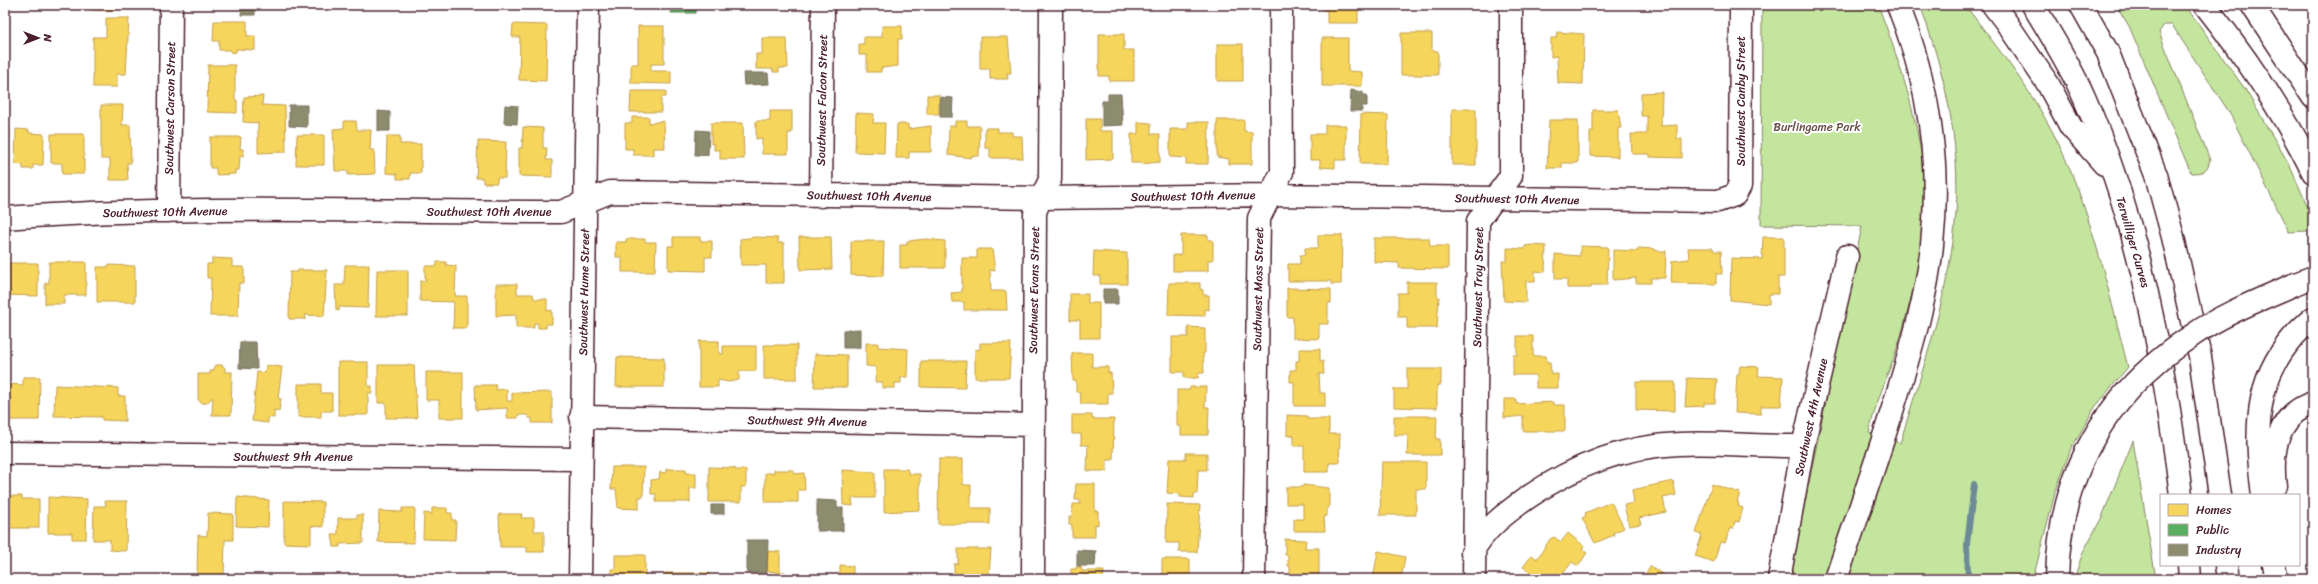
<svg xmlns="http://www.w3.org/2000/svg" width="2318" height="584" font-family="Sriracha,sans-serif">
<style>
.green{fill:#c4e59e;stroke:#878264}
.homes{fill:#f6d55c;stroke:#c29e4d}
.public{fill:#5aae61;stroke:#558351}
.industry{fill:#8c8c6e;stroke:#786b5a}
.lines{fill:none;stroke-linecap:round;stroke-linejoin:round}
.stream{stroke:#6c8b96;stroke-width:6}
.minor-casing{stroke:#4a1f2b;stroke-width:25}
.major-casing{stroke:#4a1f2b;stroke-width:25}
.highway-casing{stroke:#4a1f2b;stroke-width:25}
.minor{stroke:#fff;stroke-width:22}
.major{stroke:#fff;stroke-width:22}
.highway{stroke:#fff;stroke-width:22}
.highway-bridge-casing{stroke:#4a1f2b;stroke-width:25;stroke-linecap:butt}
.highway-bridge{stroke:#fff;stroke-width:22}
.labels{text-anchor:middle;stroke-width:4;stroke-linejoin:round;paint-order:stroke}
.street-label{font-size:12px;fill:#4a1f2b;stroke:#fff}
.park-label{font-size:12px;fill:#685048;stroke:#fff}
</style>
<rect width="100%" height="100%" fill="#fff"/>
<filter id="ink" filterUnits="userSpaceOnUse"><feTurbulence type="fractalNoise" baseFrequency=".025" numOctaves="2"/><feDisplacementMap in="SourceGraphic" scale="8" xChannelSelector="R" yChannelSelector="G"/><feConvolveMatrix kernelMatrix="1 2 1 2 8 2 1 2 1" color-interpolation-filters="sRGB"/></filter>
<g filter="url(#ink)">
<path class="green" d="M1762 5H1878C1901 65 1926 140 1925 205 1924 244 1915 284 1905 321 1896 359 1877 395 1869 433L1900 443C1923 368 1950 292 1956 213 1961 142 1944 71 1920 5H1965C2000 51 2037 97 2061 149 2093 218 2109 294 2128 367L2095 407 2070 451 2055 493 2033 579H1789L1862 226 1761 225Z
M2116 5H2185L2245 89 2289 164 2311 214 2307 231 2289 232 2229 112 2172 25H2164L2159 32 2210 160C2207 172 2202 173 2191 173L2129 26Z
M2133 441 2156 579H2074L2083 552 2102 517Z"/>
<path class="homes" d="M93 5H116V10H93Z
M521 5H546V9L521 8Z
M993 5H1011V10H993Z
M1323 5H1358V23H1327V10H1323Z
M106 18H129L126 74H117V87H93V37H106Z
M214 21H247V36H255V50L236 49V52L231 53V50H219V41H213Z
M513 24 547 25 546 81 519 80 520 37H512Z
M638 26H664V64H651V71H671V84L631 83V64H638Z
M882 26H902V39H898V66L881 68V72H867V55H859V44H864V37H882Z
M1557 32 1584 34 1583 84 1558 83 1557 56 1551 57V38H1556Z
M1401 33H1432V51H1438V75H1401Z
M1099 34H1124V50H1134V81H1109V76H1099Z
M980 37H1008L1011 73H1007L1008 79H990V69H980Z
M762 38H787L788 68H779V72H773V69H756V54H762Z
M1322 38H1348V71L1362 72V86H1322Z
M1217 44H1243V81H1217Z
M208 65H235V100H237V113L207 112Z
M631 91H666V97H661V112H630Z
M1662 92 1661 126 1677 125V139H1682V158L1650 157V154H1632L1631 134H1647V116H1641V93Z
M927 95H939V114H927Z
M263 96 262 105 285 106 286 152 258 153V123L243 122 244 97Z
M101 105H123L122 125H130L131 163H127L128 180H110V159H101Z
M1452 109H1476V165H1452Z
M1593 110H1618L1621 128H1618V157L1590 156V132H1593Z
M770 111H792V133H788V154H762V138L756 139V121H770Z
M856 113 874 114 873 123H885L884 153 855 152Z
M1361 114 1388 115 1387 164H1360Z
M632 117H649V123L664 121 665 148H653V155H633V149H625V123H632Z
M1086 119H1100V131H1113V159L1086 160Z
M1217 120H1244V131L1252 132V164H1229V159L1217 157Z
M1549 120H1578V163H1562V168H1547Z
M344 121H356L357 130H371L370 150H374L375 174 348 175V171H335L333 129 344 128Z
M955 121H967V126H980L979 156H971V158L948 155 949 126H955Z
M1138 122 1151 123V134H1160V162L1141 164V163H1131V134H1138Z
M1188 122H1209L1208 164H1186V158L1170 157V129H1188Z
M711 123H743L744 159H720V150H714V144H711Z
M897 124H908V129L931 126V152H909V158H896Z
M1325 125H1346V160H1335V168L1320 167V160H1310V134H1325Z
M523 127 543 128V148H547L546 160H552V177L519 176V148H522Z
M985 128H998V132H1012V136H1022L1023 158H990V148H985Z
M16 129 29 130V133L44 134 43 165H33V169H23V165L15 164Z
M51 134H84V174H62V163H51Z
M297 135H324V165H296Z
M387 136H400V144H421V173H410V179H397V174L386 173Z
M210 137H241L240 149H243V156H240L239 170H235V174L216 175V168H210Z
M478 141 506 142 505 178H497V183H483V178H476Z
M1181 235H1208V240H1213V260H1208V271H1173V255H1181Z
M1318 235H1342L1341 284H1331V281H1288V264H1300V255H1305V248H1318Z
M673 237H700V241H712V257H705V271L668 270V246H673Z
M756 237 778 238V243H784V283H766V265H741L740 239Z
M799 237H831L832 269 800 270Z
M1763 237H1784V277H1778V294H1769V304L1730 300 1731 258 1762 259Z
M1374 238H1429L1430 246H1448V269L1399 268V263L1374 262Z
M626 239H645V242H656L655 272H622V257H616V242H626Z
M926 239 945 241V268H900V245H907V241Z
M851 241H884L883 276 851 275Z
M1532 245 1546 246 1545 272 1535 271V281H1526V302L1504 301 1502 261H1507V248L1525 249V246Z
M1580 246 1608 247 1607 285H1591V288H1567V279H1555V254L1580 256Z
M1638 248 1655 249 1656 251H1666L1665 278H1651V283H1636V278L1613 280V250L1638 251Z
M1688 248H1713L1714 251H1721L1722 274H1716V284L1671 283 1672 261 1689 259Z
M977 249H992L995 271 990 270 991 291H1006L1007 310H964V302H952L951 293 962 292V258H977Z
M1094 251 1127 253V284H1100V276H1093Z
M212 258 232 259V267H244V283H239L238 316H210L211 278H207V264H212Z
M49 262H86V295H64V304H45V283H49Z
M437 262H446V265L456 266 455 296H467V328H453L454 302 420 301V281H425V266H437Z
M5 263H38V296L5 295Z
M108 265 135 266V302H97V267H108Z
M345 265H369L368 308 339 307V311L336 310 335 285H344Z
M298 270H327L324 316 305 315 306 319H289L290 272H298Z
M377 270H408V316H376Z
M1407 282H1437V295L1439 297 1437 328H1407V317H1398V293H1407Z
M1169 283H1200V289L1203 290V295H1209V310L1205 309V316L1168 315Z
M496 284H517V294H533L534 299H547V311L552 310V324H546V328H538V323H534V328H516V315L496 316Z
M1287 288 1331 289V303H1328V324H1319V339L1293 338V317H1287Z
M1070 294H1088V303H1099V338H1080V320H1070Z
M1188 327 1205 328V353H1203L1204 373H1199L1198 378H1184V372H1172V337H1188Z
M1517 336H1533V356H1546L1547 362H1550L1551 374H1558V388H1536V375H1513V355H1517Z
M699 341H719V354H723V346H756V371H739V380L729 382 718 380V387H699Z
M866 343H878V347L908 349 907 377H901V383H895V388H882V382H875L876 367 866 366Z
M980 343H1011L1009 378H975V350L980 349Z
M764 345H797V379H764Z
M1299 349H1320V361H1323L1324 374H1319L1320 393H1325V406H1294V382H1290V370H1296V361H1299Z
M1072 353H1092V367H1108V373H1111L1112 393H1108V404H1081L1080 392H1076V381H1073Z
M815 354 847 355V387H814Z
M617 357 664 358V387H616Z
M921 361H966L965 388 921 387Z
M338 362H368V386H372V393H368V415H338Z
M216 365H222L225 368V372H232L231 415H212L213 397 207 403H201L198 399V374H210V371H213Z
M266 365 282 367 278 398 281 399 279 411 274 410V418L268 417V423L252 421 257 372 265 373Z
M378 365H414L417 418H386V403H378Z
M1740 366 1759 367 1758 376 1783 377 1781 406H1761V414L1735 413 1737 374H1739Z
M1407 369H1441V385H1437V408L1394 407V389H1407Z
M426 372H463V418H439V400H426Z
M23 377H40L39 420H5V384L23 385Z
M1687 378 1717 379 1715 403H1704V406L1685 407Z
M1636 382H1675V411L1636 410Z
M298 384H321V393H332V411H321V417H298Z
M55 385 118 388V396H125V421L102 420V417L54 416Z
M475 385H496V390L507 389V401H512V393L552 392V423H532V418H529L528 415H518V418H507V408L476 410Z
M1190 387H1206L1205 407H1209L1208 435H1181V426H1177V390H1190Z
M1504 399H1516V404L1553 402V405H1565V431H1523V416L1504 418Z
M1072 415H1092V419H1114L1113 460H1107V471H1087L1088 445H1081V434H1072Z
M1287 415 1307 416V419H1329V434H1340L1339 463H1329V472H1304V446H1294V435L1287 436Z
M1394 416H1437L1436 439H1440V455H1407L1408 435H1394Z
M1186 453H1207V470H1198L1197 494H1194V498L1180 497V494L1167 493 1169 459H1186Z
M939 459H963V485H971V508H990V524H938Z
M1382 462H1426V489H1416V515H1380Z
M612 467H644L643 497H639V509L618 508 616 489H611Z
M709 467 735 468V470H746V487H741V502H709Z
M666 469H686V473H696V488H690V502H656V494H651V480L659 479 660 472 666 473Z
M884 469H907L909 474H920V510L884 512Z
M774 470H794V474L804 473 805 490H798V502H765V473H774Z
M842 470 875 472V498H852L853 506 843 505Z
M1673 481 1676 495 1663 498 1666 512 1639 518 1641 524 1629 526 1624 505 1634 503 1632 490Z
M1076 484H1095V511H1098V525L1095 524V537H1072V525H1069V517H1072L1073 504H1080V500H1075Z
M1712 484 1740 493 1737 502 1739 503 1738 506 1743 508 1739 522 1735 521 1733 529 1730 528 1725 543 1720 542 1714 562 1695 556 1702 535 1696 533Z
M1303 485 1329 488V507L1327 508V516L1324 517 1325 531H1294V519H1303V504H1286V487H1303Z
M5 496H22V499H39V528H5Z
M48 497 87 499 86 539H72V533H48Z
M237 497 269 500 268 527 236 526Z
M105 501H127L126 551 110 550V540H93L94 506H106Z
M284 501 323 502V527L311 526V544L284 543Z
M1611 502 1624 528 1613 533 1614 535 1595 543 1582 518 1586 516 1585 513Z
M1167 504 1200 505 1197 552H1179V543H1166Z
M402 508H415L414 543 378 542 379 511 402 512Z
M432 508H447V513H452V520H456L455 540 423 539 424 513 432 514Z
M208 513 233 514V540H225L224 576 197 575 198 535 207 536Z
M499 514H522L521 518H534V531H544V552H527V547H500Z
M357 515H363V543L340 544V547H334L332 534H338V518H357Z
M1568 533 1584 546 1582 549 1587 553 1578 566 1572 562 1559 579H1539L1523 567 1532 555 1537 559 1550 539 1554 537 1561 542Z
M1285 539 1306 540 1305 548H1319V574H1317V579H1294V577H1290V566H1288V555H1285Z
M958 549H991L989 576H954V564H958Z
M768 551 780 552V572H785V576H812V579H776L777 572 767 571Z
M1378 551 1405 557 1401 579H1373Z
M615 555H645V579H611V569H615Z
M1162 559H1190V579H1162Z
M840 565 853 566V578L875 579H840Z
M1651 566 1667 578V579H1642Z
M1076 567H1081L1082 571H1104L1103 579H1071V569H1076Z
M665 573H709V579H665Z
M717 577H752V579H717Z"/>
<path class="public" d="M671 5H696V13H671Z"/>
<path class="industry" d="M242 5H255V15H241Z
M743 73H768L769 84 744 85Z
M1351 90 1363 92V95H1367V106H1362V111H1350Z
M1108 94H1121L1123 125 1102 126V101H1108Z
M940 97 953 98 952 117H940Z
M289 105H307V127L289 126Z
M505 105 518 106 517 124 504 123Z
M378 111 390 112V131H378Z
M696 130 709 131 708 155H695Z
M1103 289H1118V304H1103Z
M860 329V348H843V330Z
M240 342H256L257 369 239 368Z
M817 500 837 501V508H843V531H817Z
M711 505H724V514H711Z
M747 540H768L767 573H747Z
M1077 550 1096 551 1095 566H1077Z"/>
<g class="lines">
<path class="stream" d="M1968 579 1967 544 1974 484"/>
<g class="minor-casing">
<path id="minor" d="M821 196 823 5
M169 211 171 5
M5 218C190 204 376 212 561 212L610 192 1042 198 1271 195 1718 201 1735 195 1740 186 1741 5
M581 417 1033 425
M5 453 580 459
M1472 553C1484 529 1506 513 1527 498 1572 467 1624 446 1679 444 1720 442 1762 447 1803 446
M580 579 588 5
M1033 579 1035 214 1036 209 1050 180 1051 5
M1254 579 1259 218 1282 172 1281 5
M1474 579 1478 221 1511 176V5
M1779 579 1803 446 1847 256"/>
</g>
<g class="major-casing">
<path id="major" d="M2205 5C2246 57 2284 113 2313 172
M2252 5 2313 97"/>
</g>
<g class="highway-casing">
<path id="highway" d="M1993 5 2006 22 2048 84 2071 127 2104 164
M2033 5C2051 35 2070 65 2084 97 2139 222 2164 360 2181 495
M2081 5 2108 53 2156 175 2173 237 2200 357 2220 495
M2293 285 2313 277
M2275 486C2271 453 2276 415 2313 403
M2263 495C2254 425 2253 367 2313 318
M2189 565 2190 579
M2226 565 2228 579
M2274 565 2277 579
M1836 579C1857 518 1878 457 1897 395 1912 346 1927 296 1932 245 1941 163 1928 81 1898 5"/>
</g>
<use href="#minor" class="minor"/>
<use href="#major" class="major"/>
<use href="#highway" class="highway"/>
<g class="highway-bridge-casing">
<path id="highway-bridge" d="M2057 579C2059 474 2105 393 2193 335 2223 314 2259 300 2293 285"/>
</g>
<use href="#highway-bridge" class="highway-bridge"/>
</g>
</g>
<g class="labels">
<g class="street-label">
<text transform="translate(822 100) rotate(-89)" y="4">Southwest Falcon Street</text>
<text transform="translate(1741 101) rotate(-90)" y="4">Southwest Canby Street</text>
<text transform="translate(170 108) rotate(-89)" y="4">Southwest Carson Street</text>
<text transform="translate(869 196) rotate(1)" y="4">Southwest 10th Avenue</text>
<text transform="translate(1193 196) rotate(-1)" y="4">Southwest 10th Avenue</text>
<text transform="translate(1517 199) rotate(1)" y="4">Southwest 10th Avenue</text>
<text transform="translate(165 212) rotate(-1)" y="4">Southwest 10th Avenue</text>
<text x="489" y="216">Southwest 10th Avenue</text>
<text transform="translate(2133 242) rotate(74)" y="4">Terwilliger Curves</text>
<text transform="translate(1478 287) rotate(-89)" y="4">Southwest Troy Street</text>
<text transform="translate(1258 289) rotate(-89)" y="4">Southwest Moss Street</text>
<text transform="translate(1034 290) rotate(-89)" y="4">Southwest Evans Street</text>
<text transform="translate(584 292) rotate(-89)" y="4">Southwest Hume Street</text>
<text transform="translate(1811 417) rotate(-78)" y="4">Southwest 4th Avenue</text>
<text transform="translate(807 421) rotate(1)" y="4">Southwest 9th Avenue</text>
<text x="293" y="461">Southwest 9th Avenue</text>
</g>
<g class="park-label">
<text x="1817" y="131">Burlingame Park</text>
</g>
</g>
<rect width="2318" height="584" fill="none" stroke="#fff" stroke-width="20"/>
<rect x="10" y="10" width="2298" height="564" fill="none" stroke="#4a1f2b" stroke-width="1.5" filter="url(#ink)"/>
<rect x="2160" y="494" width="140" height="72" fill="#ffffff" stroke="#b7a5aa"/>
<rect x="2168" y="504" width="20" height="12" fill="#f6d55c" stroke="#b7a5aa"/>
<text x="2196" y="514" font-size="12" fill="#4a1f2b">Homes</text>
<rect x="2168" y="524" width="20" height="12" fill="#5aae61" stroke="#b7a5aa"/>
<text x="2196" y="534" font-size="12" fill="#4a1f2b">Public</text>
<rect x="2168" y="544" width="20" height="12" fill="#8c8c6e" stroke="#b7a5aa"/>
<text x="2196" y="554" font-size="12" fill="#4a1f2b">Industry</text>
<g transform="translate(38 38) rotate(90)" stroke="#ffffff" stroke-width="3" paint-order="stroke">
<path d="M0-3L7 15L0 10L-7 15Z" fill="#4a1f2b"/>
<text y="-6" font-size="11" font-weight="bold" text-anchor="middle" fill="#4a1f2b">N</text>
</g>
</svg>
